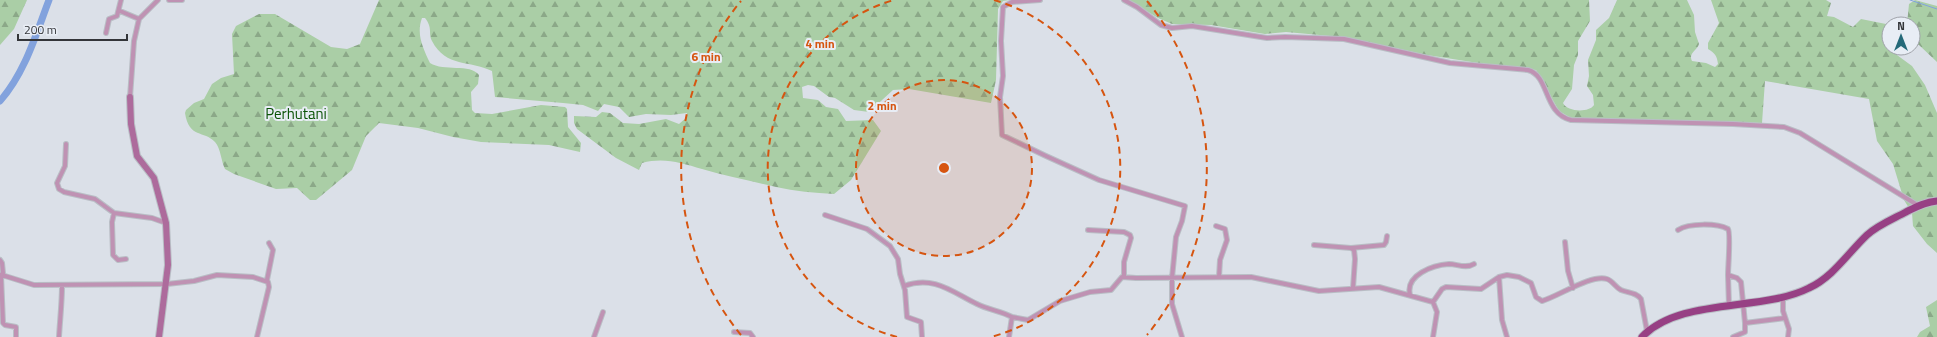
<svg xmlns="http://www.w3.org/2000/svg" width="1937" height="337" font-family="'Titillium Web',sans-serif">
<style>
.forest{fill:url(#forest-firs)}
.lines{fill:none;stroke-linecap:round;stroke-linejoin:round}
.stream{stroke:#82a2dd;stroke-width:1}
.river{stroke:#82a2dd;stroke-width:7}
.minor-casing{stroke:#b9bec5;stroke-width:6}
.secondary-casing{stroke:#b9bec5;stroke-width:8}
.trunk-casing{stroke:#b9bec5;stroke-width:9}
.minor{stroke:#bf92b3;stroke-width:4}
.secondary{stroke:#ad6b9c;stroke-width:6}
.trunk{stroke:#974084;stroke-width:7}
.ring{fill:none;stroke:#d65510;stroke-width:2;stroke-dasharray:7 5}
.labels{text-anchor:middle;stroke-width:4;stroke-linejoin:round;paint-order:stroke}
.park-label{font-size:15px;fill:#0a5306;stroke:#e8edf5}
.centre{fill:#d65510;stroke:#e8edf5;stroke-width:2}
.ring-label{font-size:12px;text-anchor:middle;font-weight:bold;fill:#d65510;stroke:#e8edf5;stroke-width:4;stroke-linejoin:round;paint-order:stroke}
</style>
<defs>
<pattern id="forest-firs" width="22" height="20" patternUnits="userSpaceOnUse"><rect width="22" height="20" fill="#aacea6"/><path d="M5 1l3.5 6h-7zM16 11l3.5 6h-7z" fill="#8ba888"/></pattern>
</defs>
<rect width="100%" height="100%" fill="#dbe0e8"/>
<path class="forest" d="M0 0H27L14 29 0 45Z
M379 0H1009L1003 1 998 9 996 80 991 103 909 89 893 90 869 112 854 110 835 98 829 97 814 86 808 85 802 87 803 98 818 100 826 107 838 109 846 121 873 120 881 131 851 180 834 194C814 193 795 191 776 187 751 181 726 176 702 169 681 163 664 157 642 163L639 170 616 158 577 129 574 123V116L596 117 602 112 610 113 623 123 639 124 666 119 679 124 687 117V113L671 115 646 114 629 117 619 107 604 104 598 111 583 105 563 103 495 97 492 71C470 60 446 68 432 41 428 33 433 28 425 18H422C416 34 423 48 430 63 444 72 470 63 479 75L478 84 471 92 472 110 475 113 492 114 541 105 565 107 567 109 568 127 581 143 580 152 549 145 481 142 453 137 418 128 379 123 366 136 352 170 316 200H310L297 188 276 189 234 174 225 169C221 161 221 149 215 142 204 130 189 139 185 113L186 110 194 103 204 99 212 84 221 78 234 74 232 34 236 26 259 14H275L331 47 347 49 360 44Z
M1129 0H1589L1590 21 1578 41V55L1574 65 1572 89 1563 103C1567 112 1589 113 1594 105L1593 95 1587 86 1589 76 1588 60 1596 40V30L1609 18 1617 0H1687L1694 15 1695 32 1699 44C1697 51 1688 53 1692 61L1706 63 1715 67 1718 64C1717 56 1715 53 1708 49V43L1719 23 1711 0H1826L1831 3 1827 16 1834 17 1853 27 1861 19 1886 24V47L1912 66 1925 85 1937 113V253L1927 244 1913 226 1912 213 1904 200 1893 164 1877 141 1869 99 1765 81 1762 123 1571 118 1559 111 1536 70 1491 65 1427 55 1363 41 1331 36 1286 32 1265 34 1211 25 1172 24 1158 18Z
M1915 0 1937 6V62L1919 45 1913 42V24H1907L1909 4Z
M1937 300V337H1917L1920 332 1930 326 1926 307Z"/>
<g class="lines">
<path class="stream" d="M1910 0 1937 9"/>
<path class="river" d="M0 101C25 73 36 34 49 0"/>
<g class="minor-casing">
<path id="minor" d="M169 0H182
M1040 0 1012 2 1003 7 1001 41 1003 76 1000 97 1002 135 1046 156 1099 180 1185 206 1182 221 1176 237 1172 278V304L1182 337
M1124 0 1137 7 1161 25 1172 28 1192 26 1267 38 1285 37 1344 39 1450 63 1528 70C1550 76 1543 113 1571 120L1733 124 1784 127 1800 133 1919 206
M120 11 139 19
M106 33 109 19 117 16 121 0
M130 97 134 41 139 19 158 0
M66 144 65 166 57 183 59 189 64 192 95 199 114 213 152 218 166 223
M114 213 112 222 113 255 118 260 126 259
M825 215 867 229 890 246 898 259 900 274 905 290 907 317 921 322 922 337
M1216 226 1225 229 1227 240 1220 260 1219 277
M1088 230 1124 232 1130 235 1131 238 1124 262V276
M1678 230C1689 223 1717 223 1728 229 1731 233 1728 267 1728 275L1737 278 1741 282 1745 323 1785 318
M1565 242 1568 271 1573 288
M1314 245 1351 248 1354 250 1355 259 1353 288
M1351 248 1384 245 1386 242 1387 236
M0 260 2 263 3 273 1 275
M1 275 3 323 5 325 16 327V337
M2 275 34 285 167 284 194 281 217 275 253 277 268 282 269 287 257 337
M1728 275 1729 306
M1499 277 1502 320 1507 337
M267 280 273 250 269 243
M904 286C934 275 952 292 977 304 989 310 1001 311 1012 317
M1410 295C1405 275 1433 265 1449 264 1457 264 1466 269 1474 264
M1783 297V311L1789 329 1788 337
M1433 302 1442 289 1446 287 1481 289 1499 277 1507 275 1519 277 1531 283 1536 297 1542 301C1559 296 1591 274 1607 279 1613 281 1615 287 1621 290 1628 293 1636 292 1641 299L1647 331
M734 332 750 333 753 337
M59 337C60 319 62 303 62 285
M594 337 603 312
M1009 337 1012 317 1028 320 1060 301 1090 292 1111 290 1122 277 1136 278 1251 277 1319 291 1379 287 1433 302 1437 312 1433 337
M1733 337 1745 332V323"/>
</g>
<g class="secondary-casing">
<path id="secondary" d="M130 97 131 124 137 156 154 178 166 223 168 265 159 337"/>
</g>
<g class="trunk-casing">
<path id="trunk" d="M1642 337C1680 297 1762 312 1809 288 1833 277 1848 253 1867 235 1878 225 1893 219 1906 212 1916 207 1925 202 1937 201"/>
</g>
<use href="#minor" class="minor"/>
<use href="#secondary" class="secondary"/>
<use href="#trunk" class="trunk"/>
</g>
<circle cx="944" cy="168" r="88" fill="#d65510" fill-opacity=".12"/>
<g class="ring">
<circle cx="944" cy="168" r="88"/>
<path d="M897 337A175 175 0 0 1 894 0M994 0A175 175 0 0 1 991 337"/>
<path d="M741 335A263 263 0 0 1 741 1M1147 1A263 263 0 0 1 1147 335"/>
</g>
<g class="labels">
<g class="park-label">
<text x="296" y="119">Perhutani</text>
</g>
</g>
<circle cx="944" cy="168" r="6" class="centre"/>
<g class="ring-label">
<text x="820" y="48">4 min</text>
<text x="706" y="61">6 min</text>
<text x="882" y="110">2 min</text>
</g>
<g transform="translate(1901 36)"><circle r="19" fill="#e8edf5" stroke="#a0a3aa"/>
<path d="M0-3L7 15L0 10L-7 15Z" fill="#246979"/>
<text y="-6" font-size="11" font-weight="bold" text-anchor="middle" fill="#333539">N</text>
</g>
<path d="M18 34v6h109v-6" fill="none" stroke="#333539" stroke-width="2"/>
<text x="24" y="34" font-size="12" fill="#333539" stroke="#e8edf5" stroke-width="3" paint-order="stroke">200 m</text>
</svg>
